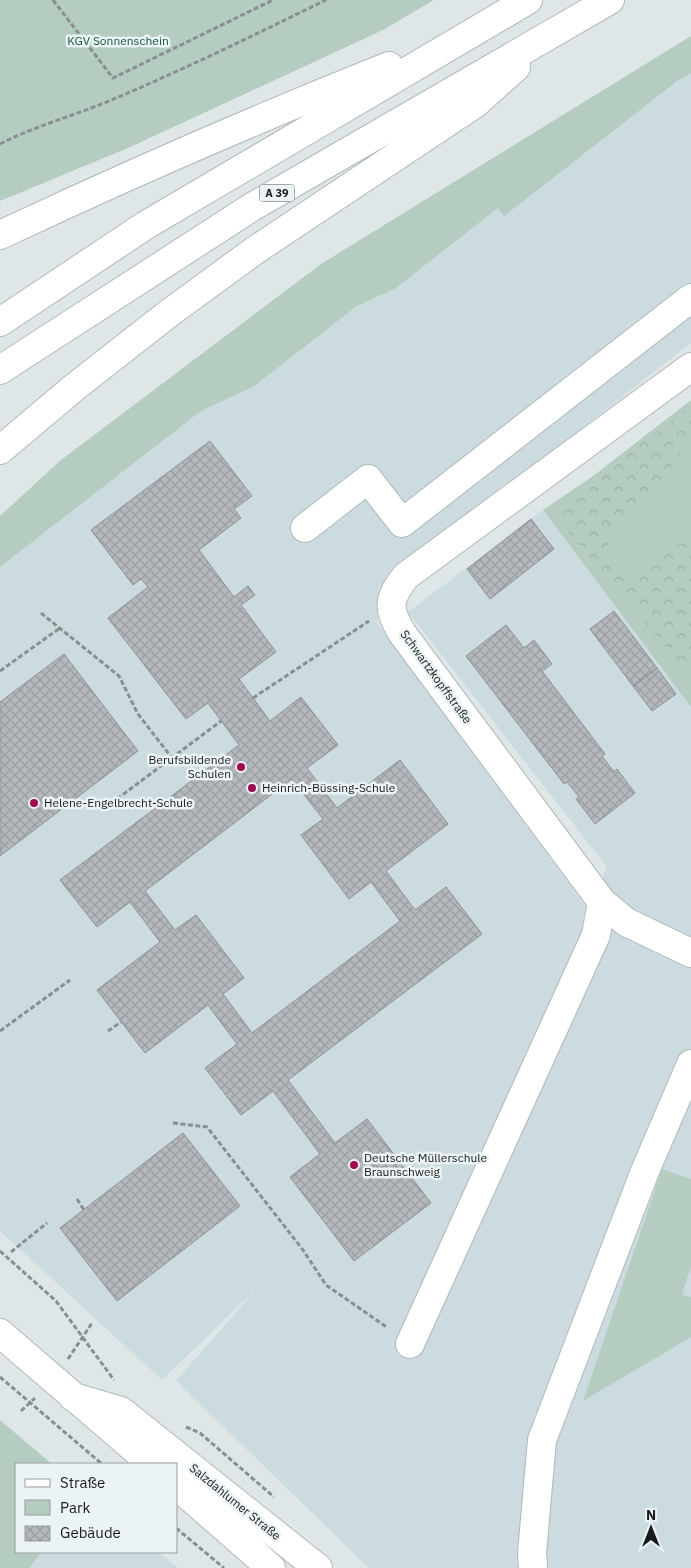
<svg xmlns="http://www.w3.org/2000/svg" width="691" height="1568" font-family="'IBM Plex Sans',sans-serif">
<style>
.built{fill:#cbdbe0}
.green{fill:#b4cdc0}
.forest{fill:url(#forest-crowns)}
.building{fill:url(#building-cross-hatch);stroke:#8e9296;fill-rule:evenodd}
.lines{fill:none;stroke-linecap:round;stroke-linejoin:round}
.minor-casing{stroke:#b1b8ba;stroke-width:30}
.major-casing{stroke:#b1b8ba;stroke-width:30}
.highway-casing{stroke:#b1b8ba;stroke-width:30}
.path{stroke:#8a8f90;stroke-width:3;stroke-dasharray:5 2.5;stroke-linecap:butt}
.minor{stroke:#fff;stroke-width:28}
.major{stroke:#fff;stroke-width:28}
.highway{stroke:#fff;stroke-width:28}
.poi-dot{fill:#9f0b53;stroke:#ecf3f6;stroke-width:2}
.labels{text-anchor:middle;stroke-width:5;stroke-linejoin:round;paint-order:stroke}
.shield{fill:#ecf3f6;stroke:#585c5d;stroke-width:1}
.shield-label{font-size:11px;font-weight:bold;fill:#181b1b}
.park-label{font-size:12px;fill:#15543a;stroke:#ecf3f6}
.street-label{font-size:12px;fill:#181b1b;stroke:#ecf3f6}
.poi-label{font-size:12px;fill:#181b1b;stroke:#ecf3f6;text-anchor:start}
</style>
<defs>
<pattern id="forest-crowns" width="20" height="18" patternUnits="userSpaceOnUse" patternTransform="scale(1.25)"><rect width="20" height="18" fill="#b4cdc0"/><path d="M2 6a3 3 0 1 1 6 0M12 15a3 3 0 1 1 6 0" fill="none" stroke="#9aafa4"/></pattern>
<pattern id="building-cross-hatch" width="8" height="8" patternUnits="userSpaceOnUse" patternTransform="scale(1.25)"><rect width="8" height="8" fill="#b4b8bd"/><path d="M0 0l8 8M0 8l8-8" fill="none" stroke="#9a9ea2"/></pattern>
</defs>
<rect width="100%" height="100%" fill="#dfe6e8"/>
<path class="built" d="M691 73V343L379 587 377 623 589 911 607 867 408 612 543 510 691 707V1568H369L176 1381 260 1285 162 1380 0 1231V567L201 411 253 387 357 306 396 288 498 208 504 215 676 82Z
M42 1552H158L178 1568H29Z"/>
<path class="green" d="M0 0H434L383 30 128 148 0 201Z
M691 36V73L676 82 504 216 498 208 396 288 357 306 253 387 201 411 0 567V516L61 460 321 264Z
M691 400V707L543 510 593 476Z
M662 1169 691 1179V1266L682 1295 691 1297V1337L583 1401Z
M0 1420 52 1464H16V1552H42L29 1568H0Z"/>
<path class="forest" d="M691 406V439L645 504 610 537 607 551 622 571 635 577 691 536V661L683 666 622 597 551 511Z"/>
<path class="building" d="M210 441 252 496 234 509 241 518 199 550 234 597 248 586 255 595 241 605 276 652 239 679 270 721 301 697 338 745 307 768 337 808 400 760 448 824 386 871 415 910 446 887 482 934 288 1080 335 1143 367 1119 431 1203 354 1261 290 1177 320 1154 273 1091 241 1115 205 1068 237 1044 208 1005 145 1053 97 990 160 942 130 902 97 927 60 880 239 745 208 703 186 719 108 618 148 587 141 579 133 585 91 530ZM292 779 323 819 301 835 349 899 371 882 400 921 252 1033 223 994 244 978 196 915 175 930 145 891Z
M531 519 554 549 490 599 467 569Z
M614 611 657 668 633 686 590 629Z
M506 625 524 648 534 640 552 664 542 671 605 754 602 756 614 772 617 769 635 793 595 824 576 799 579 797 567 782 564 784 466 656Z
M64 654 138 751 0 856V702Z
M657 668 676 694 652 711 633 686Z
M183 1133 240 1206 117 1301 60 1228Z"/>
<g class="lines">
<g class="minor-casing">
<path id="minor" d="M691 367 406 576C388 599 387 608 402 633L602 902 626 922 691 953
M305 528 368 479 402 523 691 298
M410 1344 596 935 602 902
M533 1568 532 1553 542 1440 645 1171 691 1064"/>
</g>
<g class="major-casing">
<path id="major" d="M0 1333 152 1464
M73 1397 121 1411 318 1568
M176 1485 271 1568"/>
</g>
<g class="highway-casing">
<path id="highway" d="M0 235C128 175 258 118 389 66
M0 322 146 225 528 0
M0 370 252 207 610 0
M0 450 76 386 168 314 254 251 476 103 516 67"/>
</g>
<path class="path" d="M53 0 113 78 273 0
M0 144C35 126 73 116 109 101 183 70 254 35 326 0
M41 613 119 676 138 714 172 758
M0 671 60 628
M253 698 369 621
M117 799 221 721
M0 1031 70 980
M108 1031 121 1022
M173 1123 207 1127 303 1250 326 1285 388 1328
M77 1199 84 1210
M0 1251 56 1301 114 1380
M11 1252 47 1223
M68 1359 92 1323
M0 1377 102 1464
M21 1411 35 1398
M186 1427 200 1433 274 1497
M176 1528 224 1568"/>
<use href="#minor" class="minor"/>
<use href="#major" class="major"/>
<use href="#highway" class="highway"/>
</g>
<g class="poi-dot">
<circle cx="241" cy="767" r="5"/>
<circle cx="252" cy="788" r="5"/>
<circle cx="34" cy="803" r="5"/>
<circle cx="354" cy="1165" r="5"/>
</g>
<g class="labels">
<rect class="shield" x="259.5" y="184.5" width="35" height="17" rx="4"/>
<g class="shield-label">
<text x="277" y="197">A 39</text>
</g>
<g class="park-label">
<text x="118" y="45">KGV Sonnenschein</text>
</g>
<g class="street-label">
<text transform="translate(436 677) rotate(54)" y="4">Schwartzkopffstraße</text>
<text transform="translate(235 1502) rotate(39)" y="4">Salzdahlumer Straße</text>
</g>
<g class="poi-label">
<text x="231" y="764" text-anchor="end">Berufsbildende<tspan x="231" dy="14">Schulen</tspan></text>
<text x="262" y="792">Heinrich-Büssing-Schule</text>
<text x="44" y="807">Helene-Engelbrecht-Schule</text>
<text x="364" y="1162">Deutsche Müllerschule<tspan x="364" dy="14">Braunschweig</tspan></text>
</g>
</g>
<rect x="15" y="1463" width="162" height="90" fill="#ecf3f6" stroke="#979d9e"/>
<rect x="25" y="1479" width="25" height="8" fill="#ffffff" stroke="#979d9e"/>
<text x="60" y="1488" font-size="15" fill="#181b1b">Straße</text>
<rect x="25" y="1500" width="25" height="15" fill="#b4cdc0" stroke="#979d9e"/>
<text x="60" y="1513" font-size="15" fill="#181b1b">Park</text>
<rect x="25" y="1526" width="25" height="15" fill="url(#building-cross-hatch)" stroke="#979d9e"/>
<text x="60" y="1538" font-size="15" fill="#181b1b">Gebäude</text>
<g transform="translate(651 1528)" stroke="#ecf3f6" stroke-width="4" paint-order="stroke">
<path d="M0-4L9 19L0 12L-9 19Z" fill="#181b1b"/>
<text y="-8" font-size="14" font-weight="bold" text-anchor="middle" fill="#181b1b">N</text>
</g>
</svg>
